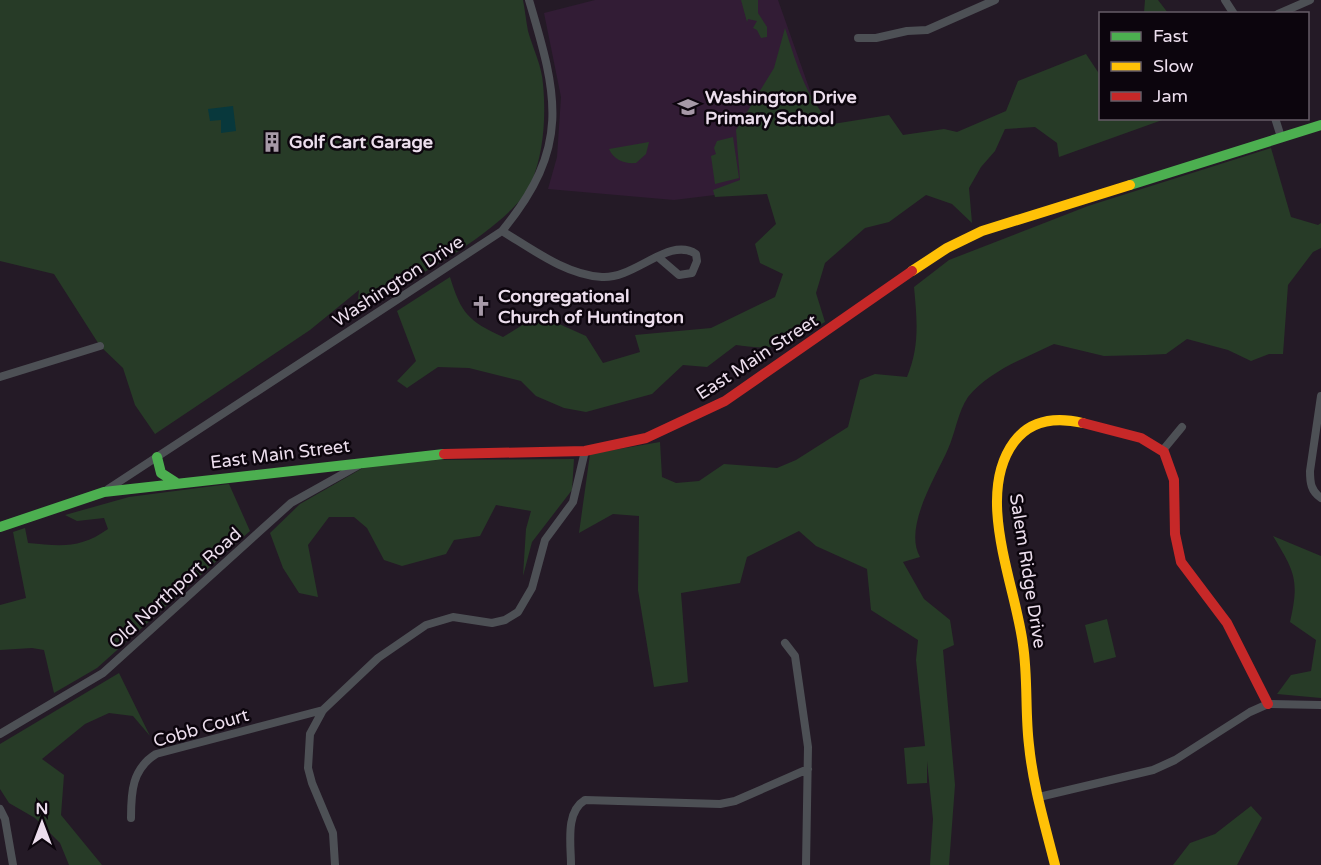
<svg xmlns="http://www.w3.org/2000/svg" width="1321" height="865" font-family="'Varela Round',sans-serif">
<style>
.built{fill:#321c35}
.green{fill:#273b27}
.water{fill:#08383c}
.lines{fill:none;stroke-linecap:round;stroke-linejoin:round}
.street{stroke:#4d5055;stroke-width:8}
.fast{stroke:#4caf50;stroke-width:10}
.slow{stroke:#ffc107;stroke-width:10}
.jam{stroke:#c62828;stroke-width:10}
.labels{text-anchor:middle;stroke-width:5;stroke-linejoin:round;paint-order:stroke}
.poi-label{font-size:18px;font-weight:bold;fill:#ecdeed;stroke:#0c050d;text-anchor:start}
.street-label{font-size:18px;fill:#ecdeed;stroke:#0c050d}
</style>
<rect width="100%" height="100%" fill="#241a26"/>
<path class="built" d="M595 0H778L819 116 772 188 674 200 548 189 557 157 561 97 544 13Z"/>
<path class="green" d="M0 0H523C525 10 526 21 528 31 533 49 542 66 543 84 546 116 544 153 531 183 514 225 405 285 363 305L358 299 359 290 310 330 155 434 135 405 123 368 100 346 54 274 0 261Z
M741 0H758V13L767 27V37L761 38 757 30 753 28 757 21 748 19 747 22Z
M1145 0H1158L1168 13H1144Z
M785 28C796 62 806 100 833 124L889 115 903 135 944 129 957 132 1006 111 1018 81 1086 54 1100 75V118L1165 119 1059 157 1057 143 1035 127 1005 129 995 151 981 167 969 188 972 223 952 204 926 195 889 222 865 228 825 263 816 293 825 322C786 344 782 352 736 345L707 367 683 365 652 394 586 412 564 408 536 396 521 381 469 368 438 367 407 388 397 381 416 361 397 311 450 277C461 313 468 321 503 337L532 319 557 323 586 336 603 363 640 352 635 335 711 328 775 297 783 274 760 263 755 244 776 224 767 194 715 197 713 190 740 180 736 130 774 68Z
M733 137 739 178 715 184 711 156 716 154 714 148 717 141Z
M649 142 646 154 636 163C624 164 614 160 609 149Z
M1271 148 1291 217 1318 225 1321 223V248L1313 252 1288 285 1283 354H1269L1251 361 1228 350 1187 339 1166 354 1145 355 1104 356 1054 344C1025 358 989 371 968 397 958 411 955 434 948 449 936 477 903 527 920 557L903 562 924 599 950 620 954 645 943 650 955 785 949 865H930L933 819 927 761V783L907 784 904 748 925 746 916 660 918 640 871 610 867 569 816 546 799 531 747 557 740 583 681 593 688 682 654 687 638 590 639 516 613 514 579 533 590 454 660 442 662 477 676 483 699 481 724 464 777 468 796 460 848 427 860 380 875 374 907 377C920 346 917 319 914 287L949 260 1088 206Z
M574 459 572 490 532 542 523 576 526 529 531 511 496 505 480 536 454 540 446 554 402 566 384 560 367 528 354 517H329L308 545 318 597 299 593 283 568 270 533 300 504 368 465 437 460Z
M229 484 250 531 97 668 54 693 44 650 32 648 0 650V605L26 598 13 532 25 528 28 543C61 546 80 549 108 529L104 518 77 521 65 515 129 497Z
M1273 536 1321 556V698L1277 694 1291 675 1311 671 1316 640 1290 622C1300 579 1294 571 1273 536Z
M1107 619 1116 657 1094 663 1085 625Z
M119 673 150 736 133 716 109 713 85 724 42 759 64 775 61 815 102 865H69L60 843 35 818 9 803 0 789V744Z
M1251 806 1262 818 1237 865H1173L1190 843 1215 834Z"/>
<path class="water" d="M233 106 236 131 221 133V120L210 121 208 109Z"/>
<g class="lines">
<path class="street" d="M1225 0 1234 14
M1278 14 1310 0
M858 38H876L907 31 927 30 995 0
M1275 118 1281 137
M502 231C532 249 566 275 602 277 635 279 669 236 696 254L697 261 692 273 679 275 658 257
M0 377 100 346
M1321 396 1310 471C1310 483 1311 491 1321 498
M1163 450 1182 427
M108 489 502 231C571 147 558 97 529 0
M785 643 795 656 808 747 806 865
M0 734 103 673 291 503 359 465
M1039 797 1153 770 1175 760 1250 712 1268 704 1321 705
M0 809 5 819 13 865
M131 818C131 792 132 769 156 754L323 710
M335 865 333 833 312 783 308 768 310 734 323 710 378 658 426 625 453 617 492 623 505 620 518 612 532 588 545 540 573 502 585 451
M571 865C571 844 565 812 585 800L720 804 735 801 808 769"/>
<path class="fast" d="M1130 185 1321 125
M157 457 161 473 175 482
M0 527 104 492 444 454"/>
<path class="slow" d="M912 271 947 248 982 231 1130 185
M1055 865C1045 825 1033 786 1029 745 1025 712 1028 678 1023 645 1016 586 974 496 1014 442 1031 419 1057 417 1083 423"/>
<path class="jam" d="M1083 423 1141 438 1164 452 1174 480 1175 534 1181 562 1227 623 1268 704
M444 454 585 451 646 438 725 401 912 271"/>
</g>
<defs>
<g id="school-bare" transform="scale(1.62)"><path d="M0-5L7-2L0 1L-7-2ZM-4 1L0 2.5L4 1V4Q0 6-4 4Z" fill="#a699a7" stroke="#0c050d" stroke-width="2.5" paint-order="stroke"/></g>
<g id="building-bare" transform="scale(1.62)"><path d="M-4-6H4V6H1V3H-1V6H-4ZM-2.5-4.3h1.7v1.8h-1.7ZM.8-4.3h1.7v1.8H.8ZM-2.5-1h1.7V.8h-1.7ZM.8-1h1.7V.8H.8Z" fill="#a699a7" stroke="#0c050d" stroke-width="2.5" paint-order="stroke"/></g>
<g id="church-bare" transform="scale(1.62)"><path d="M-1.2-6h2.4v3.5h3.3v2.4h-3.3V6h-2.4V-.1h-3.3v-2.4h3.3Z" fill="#a699a7" stroke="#0c050d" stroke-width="2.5" paint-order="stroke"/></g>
</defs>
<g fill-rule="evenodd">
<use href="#school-bare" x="688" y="107"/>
<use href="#building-bare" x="272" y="142"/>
<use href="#church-bare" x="481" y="306"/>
</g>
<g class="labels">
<g class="poi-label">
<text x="705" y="103">Washington Drive<tspan x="705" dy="21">Primary School</tspan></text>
<text x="289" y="148">Golf Cart Garage</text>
<text x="498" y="302">Congregational<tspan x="498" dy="21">Church of Huntington</tspan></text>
</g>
<g class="street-label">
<text transform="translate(398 281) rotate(-33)" y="6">Washington Drive</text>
<text transform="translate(757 357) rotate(-33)" y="6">East Main Street</text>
<text transform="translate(280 454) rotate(-7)" y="6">East Main Street</text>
<text transform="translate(1028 571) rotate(81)" y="6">Salem Ridge Drive</text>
<text transform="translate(175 588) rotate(-42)" y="6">Old Northport Road</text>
<text transform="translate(201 728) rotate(-16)" y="6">Cobb Court</text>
</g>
</g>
<rect x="1099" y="12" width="210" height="108" fill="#0c050d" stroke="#665c67" stroke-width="1.5"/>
<rect x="1111" y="32" width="30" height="9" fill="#4caf50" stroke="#665c67" stroke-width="1.5"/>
<text x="1153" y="42" font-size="18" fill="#ecdeed">Fast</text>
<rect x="1111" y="62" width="30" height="9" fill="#ffc107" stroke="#665c67" stroke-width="1.5"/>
<text x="1153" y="72" font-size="18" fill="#ecdeed">Slow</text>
<rect x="1111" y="92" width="30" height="9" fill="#c62828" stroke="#665c67" stroke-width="1.5"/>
<text x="1153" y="102" font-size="18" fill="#ecdeed">Jam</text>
<g transform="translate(42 823)" stroke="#0c050d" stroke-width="4.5" paint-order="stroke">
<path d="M0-4.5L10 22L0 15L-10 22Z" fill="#ecdeed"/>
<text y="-9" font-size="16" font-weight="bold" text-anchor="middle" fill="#ecdeed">N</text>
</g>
</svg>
